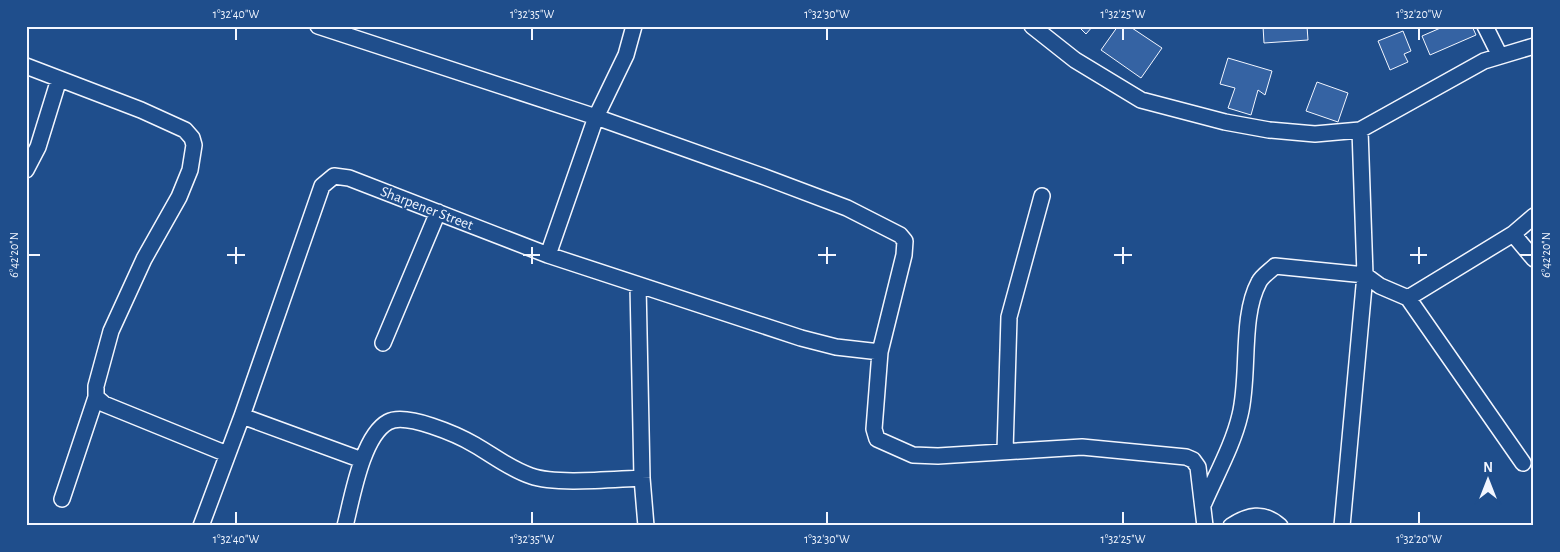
<svg xmlns="http://www.w3.org/2000/svg" width="1560" height="552" font-family="'Alegreya Sans',sans-serif">
<style>
.building{fill:#3563a3;stroke:#f2f6ff}
.lines{fill:none;stroke-linecap:round;stroke-linejoin:round}
.minor-casing{stroke:#f2f6ff;stroke-width:18}
.minor{stroke:#1f4e8c;stroke-width:15}
.ticks{fill:none;stroke:#f2f6ff;stroke-width:2}
.labels{text-anchor:middle;stroke-width:4;stroke-linejoin:round;paint-order:stroke}
.street-label{font-size:15px;fill:#f2f6ff;stroke:#1f4e8c}
.neatline{fill:none;stroke:#f2f6ff;stroke-width:2}
.ticks-label{font-size:12px;text-anchor:middle;fill:#f2f6ff}
</style>
<rect width="100%" height="100%" fill="#1f4e8c"/>
<path class="building" d="M1078 26H1093L1086 34Z
M1118 26H1129L1162 48 1141 78 1101 50Z
M1263 26H1307L1308 40 1264 43Z
M1445 26H1472L1476 35 1430 55 1422 36Z
M1403 31 1411 51 1404 54 1408 62 1390 70 1378 41Z
M1228 58 1272 71 1265 95 1258 90 1251 115 1228 108 1235 88 1220 84Z
M1317 82 1348 93 1338 122 1306 111Z"/>
<g class="lines">
<g class="minor-casing">
<path id="minor" d="M318 26 596 117 762 176 847 208 900 235 905 241 904 255 880 352 874 429 877 439 913 455 938 456 1082 447 1186 457 1193 460 1198 467 1205 526
M1032 26 1075 60 1141 100 1225 122 1269 130 1315 134 1360 130 1484 61 1534 46
M1485 26 1500 56
M26 66 141 110 185 130 192 138 194 145 190 170 179 197 144 259 111 331 96 386V397L104 404 227 454
M26 170 38 147 59 79
M1513 234 1534 259
M548 255 596 117 626 55 634 26
M638 285 642 478 646 526
M1408 298 1513 234 1534 216
M383 343 438 212
M242 416 362 460
M1005 451 1009 317 1042 196
M62 499 96 397
M1204 503C1216 475 1233 445 1240 415 1250 375 1240 317 1259 282 1262 276 1270 271 1275 266L1365 275 1380 286 1408 298 1523 463
M201 526 242 416 322 186 334 176 349 178 548 255 801 338 836 347 880 352
M345 526C352 499 362 436 388 422 406 412 458 435 475 445 494 456 510 469 531 476 556 485 614 479 642 478
M1231 526C1248 515 1263 511 1280 526
M1342 526 1365 275 1360 130"/>
</g>
<use href="#minor" class="minor"/>
</g>
<path class="ticks" d="M236 28V40M532 28V40M827 28V40M1123 28V40M1419 28V40M236 247V264M532 247V264M827 247V264M1123 247V264M1419 247V264M28 255H40M227 255H245M523 255H540M818 255H836M1114 255H1132M1410 255H1427M1520 255H1532M236 512V524M532 512V524M827 512V524M1123 512V524M1419 512V524"/>
<g class="labels">
<g class="street-label">
<text transform="translate(427 208) rotate(21)" y="5">Sharpener Street</text>
</g>
</g>
<rect width="1560" height="552" fill="none" stroke="#1f4e8c" stroke-width="55"/>
<g transform="translate(1488 480)" stroke="#1f4e8c" stroke-width="4" paint-order="stroke">
<path d="M0-4L9 19L0 12L-9 19Z" fill="#f2f6ff"/>
<text y="-8" font-size="14" font-weight="bold" text-anchor="middle" fill="#f2f6ff">N</text>
</g>
<rect x="28" y="28" width="1504" height="496" class="neatline"/>
<g class="ticks-label">
<text x="236" y="18">1°32'40"W</text>
<text x="532" y="18">1°32'35"W</text>
<text x="827" y="18">1°32'30"W</text>
<text x="1123" y="18">1°32'25"W</text>
<text x="1419" y="18">1°32'20"W</text>
<text transform="translate(14 255) rotate(-90)" y="4">6°42'20"N</text>
<text transform="translate(1546 255) rotate(-90)" y="4">6°42'20"N</text>
<text x="236" y="543">1°32'40"W</text>
<text x="532" y="543">1°32'35"W</text>
<text x="827" y="543">1°32'30"W</text>
<text x="1123" y="543">1°32'25"W</text>
<text x="1419" y="543">1°32'20"W</text>
</g>
</svg>
